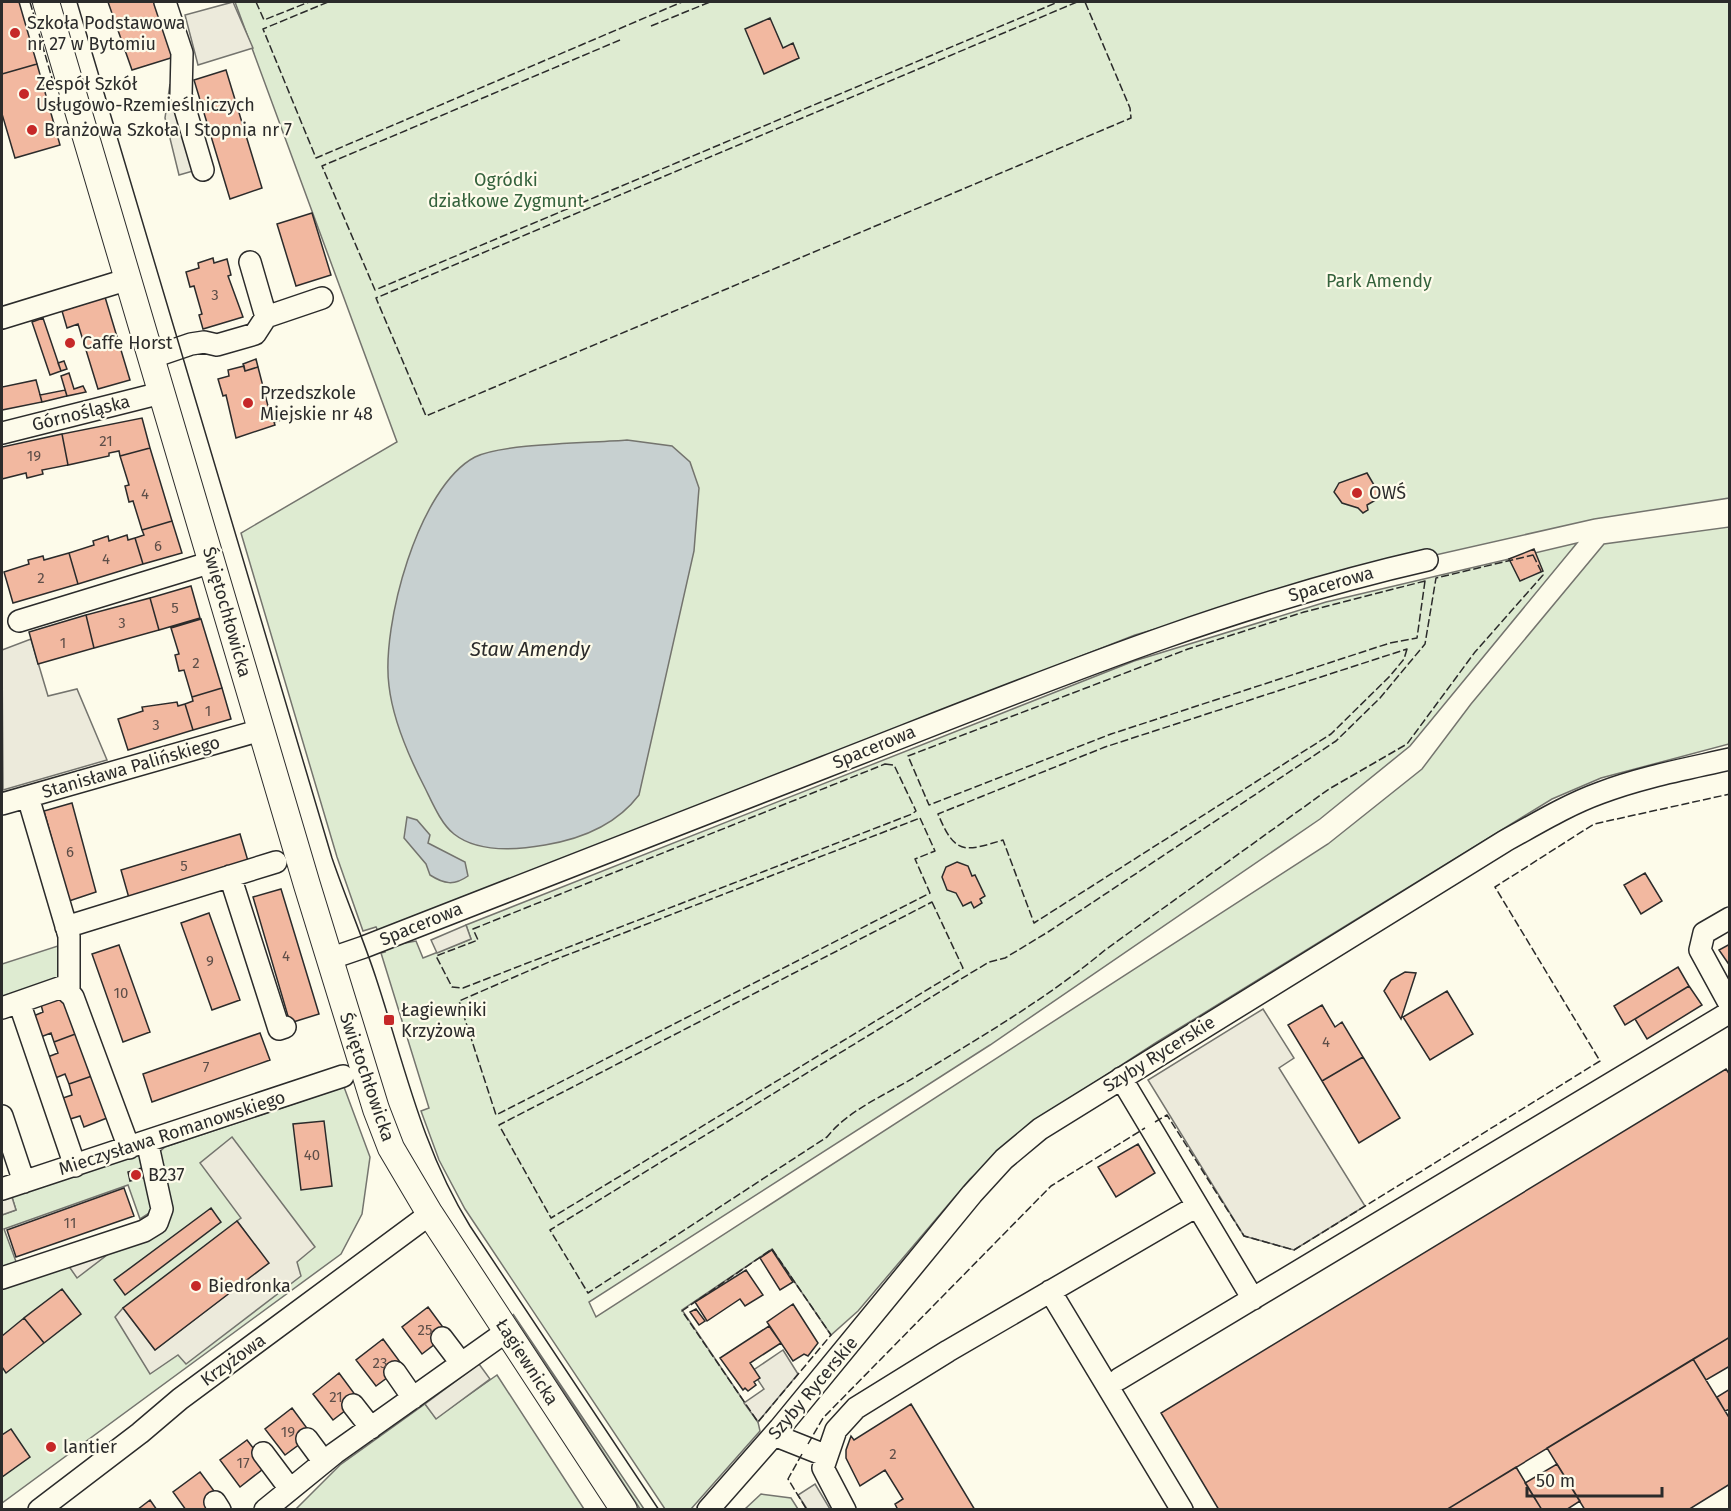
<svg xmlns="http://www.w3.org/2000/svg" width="1731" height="1511" font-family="'Fira Sans',sans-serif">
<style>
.green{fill:#deebd1;stroke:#74746e;stroke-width:1.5}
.parking{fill:#eceadb;stroke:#74746e;stroke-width:1.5}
.water{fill:#c7d0d0;stroke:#74746e;stroke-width:1.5}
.building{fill:#f2b8a0;stroke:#2b2b2b;stroke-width:1.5}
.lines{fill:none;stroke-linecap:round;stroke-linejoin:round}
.minor-casing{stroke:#2b2b2b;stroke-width:24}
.major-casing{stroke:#2b2b2b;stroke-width:28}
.minor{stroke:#fdfbea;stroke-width:21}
.major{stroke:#fdfbea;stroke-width:26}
.tram{stroke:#2b2b2b;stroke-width:1.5}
.fence{stroke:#2b2b2b;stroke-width:1.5;stroke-dasharray:8 3;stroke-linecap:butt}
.poi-dot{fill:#c62828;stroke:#fdfbea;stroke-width:2}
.labels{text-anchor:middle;stroke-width:4.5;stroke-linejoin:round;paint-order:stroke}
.number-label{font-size:15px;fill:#5d4e48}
.poi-label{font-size:18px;fill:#2b2b2b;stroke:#fdfbea;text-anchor:start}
.park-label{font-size:18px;fill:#34623c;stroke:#fdfbea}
.street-label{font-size:18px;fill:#2b2b2b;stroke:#fdfbea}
.water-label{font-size:20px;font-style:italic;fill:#2b2b2b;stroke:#fdfbea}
</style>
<rect width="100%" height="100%" fill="#fdfbea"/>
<path class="green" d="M235 2H1729V498L1594 519 1325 580 1135 635 378 931 376 927 363 931 337 857 241 533 397 442Z
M1729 527V744L1601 778 1552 799 1157 1042 1032 1123 970 1179 858 1311 831 1335 772 1249 682 1310 758 1422 760 1431 691 1509H665L465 1209 439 1160 421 1111 429 1108 381 953 385 952 383 947 416 941 423 958 471 939 466 925 1134 661 1326 602 1577 543 1410 746 1320 819 990 1045 589 1302 596 1317 1328 844 1422 769 1471 704 1604 544Z
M64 944 62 981 2 1003V964Z
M344 1087 370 1157 362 1214 341 1254 2 1503V1281L66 1262 77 1277 124 1242 160 1226 157 1154 165 1147Z
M135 1154 141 1156 155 1203 151 1212 140 1219 128 1185 4 1229 18 1267 2 1272V1215L16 1210 11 1194Z
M513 1314 644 1509H640Z
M497 1375 584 1509 295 1510 340 1465 425 1404 436 1418Z
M761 1494 791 1498 798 1509H745Z"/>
<path class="parking" d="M233 2 253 48 198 65 185 15Z
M170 84 193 171 179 175 165 118Z
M31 639 48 696 77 689 107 760 3 790 2 650Z
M466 925 471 939 437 953 431 940Z
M1263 1009 1294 1058 1279 1068 1365 1206 1294 1250 1244 1236 1148 1080Z
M232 1137 315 1247 297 1262 301 1276 186 1364 178 1355 150 1374 115 1317 123 1308 155 1350 268 1263 237 1221 241 1218 200 1163Z
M11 1194 16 1210 2 1215V1197Z
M124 1242 77 1278 66 1262Z
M783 1350 798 1374 758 1422 744 1403 764 1389 752 1371Z
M479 1364 490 1379 436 1419 425 1404Z
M815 1484 830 1509H807L798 1495Z"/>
<path class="water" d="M627 440 672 446 690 462 699 488 694 551 639 795C617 824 581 839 545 845 517 850 478 853 454 834 441 824 432 802 425 788 409 757 393 721 389 686 381 626 418 487 475 457 502 443 593 443 627 440Z
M407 817 417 820 430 835 428 843 465 862 468 876C454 886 444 884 430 875L426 864 404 838Z"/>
<path class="building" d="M2 2H19L37 64 2 74Z
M108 2H157L174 57 132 70Z
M770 18 783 48 793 43 799 58 764 74 745 29Z
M37 64 60 145 15 158 2 114V74Z
M226 70 262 188 230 199 194 80Z
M312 213 331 275 296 286 277 224Z
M213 258 214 263 227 259 231 275 228 276 243 317 203 329 199 315 202 314 194 286 190 287 186 272 199 268 198 263Z
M105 297 130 380 98 389 78 324 67 328 62 311Z
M43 318 61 371 50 375 32 322Z
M256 359 258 367 245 371 243 364Z
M64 361 67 369 61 371 58 363Z
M244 366 245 371 258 367 269 410 273 416 283 413 285 419 274 422 275 425 236 438 226 395 223 396 218 379 229 376 228 370Z
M69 373 74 389 83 386 86 392 67 396 61 376Z
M36 380 42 402 2 410V387Z
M65 390 67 396 42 402 40 395Z
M142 418 150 448 120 456 119 451 109 453V456L68 465 62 434Z
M62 434 68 465 42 470 43 474 27 478 26 473 2 479V447Z
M150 448 172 521 142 530 133 501 129 502 125 486 129 485 120 456Z
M1367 473 1381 497 1367 505 1368 510 1363 513 1358 508 1342 503 1334 492 1339 483Z
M172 521 182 553 143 564 135 538 144 535 142 530Z
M127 535 128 540 135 538 143 564 78 584 69 553 94 545 93 541 108 536 109 541Z
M1534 549 1543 571 1520 581 1509 559Z
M69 553 78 584 13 603 4 572 29 564 28 560 43 556 44 560Z
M191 586 200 618 159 630 150 598Z
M150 598 159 630 94 648 86 615Z
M86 615 94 648 38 664 29 632Z
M201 619 222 688 192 697 184 670 179 671 175 655 179 654 171 628Z
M222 688 231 719 193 730 185 704 193 701 192 697Z
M177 702 178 706 185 704 193 730 128 750 118 719 143 711 142 707Z
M72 803 96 892 69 901 44 811Z
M240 834 248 861 129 898 121 870Z
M957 862 968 866 972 876 975 875 985 896 980 899 982 903 974 908 971 902 963 906 956 893 947 890 942 877 946 867Z
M1645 873 1662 901 1641 914 1624 885Z
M281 889 319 1014 290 1023 253 897Z
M209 913 240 1000 212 1010 181 923Z
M1730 944V966L1719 950Z
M119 945 150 1032 123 1042 92 954Z
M1678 967 1689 986 1625 1025 1614 1006Z
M1405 972 1416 973 1401 1019 1384 991 1391 980Z
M1689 986 1702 1005 1647 1039 1635 1019Z
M1447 991 1473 1034 1430 1060 1403 1017Z
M63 992 78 1033 54 1042 51 1033 38 1038 31 1017 43 1012 40 1001Z
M1322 1005 1335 1027 1342 1022 1363 1057 1322 1081 1288 1025Z
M78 1033 92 1076 69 1084 65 1074 53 1079 45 1058 58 1053 54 1042Z
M260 1033 270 1060 152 1102 143 1074Z
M1363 1057 1400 1118 1359 1143 1322 1081Z
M1726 1069 1730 1075V1337L1446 1510H1219L1161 1413Z
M92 1076 107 1118 84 1127 80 1116 67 1120 60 1099 72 1095 69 1084Z
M324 1121 332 1186 301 1190 293 1124Z
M1138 1144 1155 1173 1116 1197 1098 1167Z
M142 1168 145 1177 130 1181 128 1172Z
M124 1188 134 1216 16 1257 7 1230Z
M211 1208 221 1222 125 1295 114 1280Z
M237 1221 269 1263 155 1350 123 1308Z
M772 1250 793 1282 780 1290 760 1258Z
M746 1270 763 1295 745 1306 740 1299 707 1321 695 1302Z
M62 1289 81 1314 44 1343 24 1318Z
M793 1304 818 1343 808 1356 804 1354 793 1361 767 1322Z
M428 1307 448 1334 422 1354 402 1327Z
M696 1309 705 1321 699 1325 690 1312Z
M24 1318 44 1343 6 1373 2 1367V1336Z
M769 1326 781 1343 750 1363 760 1378 754 1382 756 1385 748 1391 745 1388 743 1390 720 1358Z
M1730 1337V1366L1706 1380 1693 1359Z
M383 1339 403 1366 376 1386 356 1360Z
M1693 1359 1730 1419V1484L1688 1510H1585L1547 1448Z
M339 1373 359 1400 333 1420 313 1394Z
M1730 1389V1409L1725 1411 1717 1397Z
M911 1404 975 1510H898L895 1504 903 1499 885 1470 860 1486 846 1458V1450L851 1436 854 1440Z
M292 1408 312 1435 285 1455 265 1429Z
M11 1429 30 1457 2 1477V1435Z
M247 1440 267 1466 240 1487 220 1460Z
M1557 1464 1580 1501 1566 1510H1542L1525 1483Z
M1516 1467 1542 1510H1446Z
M200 1472 220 1499 206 1510H186L173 1492Z
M150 1500 157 1510H137Z"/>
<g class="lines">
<g class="minor-casing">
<path id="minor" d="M165 2 182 53 181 95 203 170
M250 262 266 317
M2 318 129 279
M150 358 191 344 204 342 217 345 255 334 266 317 322 298
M2 433 161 393
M19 621 212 562
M28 797 69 936V993
M2 804 261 730
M230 876 279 1029 285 1027
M1730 918 1704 933 1700 950 1730 1005
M66 927 276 862
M329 959 364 947C518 886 672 827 825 767 1023 690 1220 607 1427 560
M19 1002 75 1166
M2 1008 62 987 73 997 129 1148
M1121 1078 1253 1299
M2 1116 24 1182
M2 1189 343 1076
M2 1278 144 1231 157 1223 162 1209 147 1141
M1050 1291 1182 1510
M442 1338 461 1363
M395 1372 413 1398
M1119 1379 1730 1012
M353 1405 371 1428
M774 1435 827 1456
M307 1439 324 1462
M263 1453 290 1489
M215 1502 220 1510
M39 1510 140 1433 180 1399 430 1214
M265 1510 335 1453 507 1331
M708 1510 780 1428 972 1194 1004 1159 1040 1129 1505 841C1536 824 1567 805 1600 793 1642 777 1686 769 1730 759
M845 1510 823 1468 836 1430 856 1408 948 1351 1197 1206"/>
</g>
<g class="major-casing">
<path id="major" d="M46 2 307 885 376 1109 391 1148 430 1214 624 1510"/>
</g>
<use href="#minor" class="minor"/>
<use href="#major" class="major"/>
<path class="tram" d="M77 2 332 858C346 899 363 938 376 978 404 1063 422 1149 470 1226L659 1510"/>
<path class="fence" d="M30 2 53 82
M256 2 264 20 309 2
M328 2 263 29 316 158 682 2
M1077 2 376 298 426 416 1131 118 1130 108 1085 2
M651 26 710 2
M620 40 322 166 375 290 1058 2
M1533 555 1543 575 1475 652 1407 744 1329 789 1105 950C1049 997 981 1037 918 1075 888 1094 849 1109 827 1137L588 1293 550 1230 956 982 989 962 1005 958 1048 932 1336 741 1380 698 1425 644 1436 578Z
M1425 581 1417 638 1390 643 1111 734 929 805 908 756 1188 649 1304 612Z
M1407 649 1404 659 1390 676 1331 734 1034 923 1003 840C964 852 955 855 938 814L1105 747Z
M885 764 894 765 916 811 912 814 463 988 452 987 436 956 478 940 473 929Z
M920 818 935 851 915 859 930 893 496 1115 459 1001 549 962Z
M932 902 963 968 551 1218 499 1125Z
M1155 1122 1167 1115 1244 1236 1294 1250 1600 1061 1495 887 1594 824 1730 794
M772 1249 831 1335 758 1422 682 1311Z
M808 1444 823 1418 1051 1186 1145 1128
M802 1454 788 1479 807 1510"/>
</g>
<g class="poi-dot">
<circle cx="15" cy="33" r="6"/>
<circle cx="24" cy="94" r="6"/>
<circle cx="32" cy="130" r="6"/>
<circle cx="70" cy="343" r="6"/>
<circle cx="248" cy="403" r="6"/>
<circle cx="1357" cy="493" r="6"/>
<rect x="383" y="1014" width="12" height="12" rx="3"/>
<circle cx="136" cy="1175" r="6"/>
<circle cx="196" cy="1286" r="6"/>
<circle cx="51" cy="1447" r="6"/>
</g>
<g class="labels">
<g class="number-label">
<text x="215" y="300">3</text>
<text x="106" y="446">21</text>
<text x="34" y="461">19</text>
<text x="145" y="499">4</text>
<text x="158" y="551">6</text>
<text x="106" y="564">4</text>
<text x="41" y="583">2</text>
<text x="175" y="613">5</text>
<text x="122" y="628">3</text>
<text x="63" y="648">1</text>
<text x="196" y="668">2</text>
<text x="208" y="716">1</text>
<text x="156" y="730">3</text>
<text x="70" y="857">6</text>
<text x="184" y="871">5</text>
<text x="286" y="961">4</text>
<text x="210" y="966">9</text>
<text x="121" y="998">10</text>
<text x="1326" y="1047">4</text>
<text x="206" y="1072">7</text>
<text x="312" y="1160">40</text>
<text x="70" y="1228">11</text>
<text x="425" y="1335">25</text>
<text x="380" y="1368">23</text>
<text x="336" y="1402">21</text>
<text x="288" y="1437">19</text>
<text x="893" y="1459">2</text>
<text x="243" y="1468">17</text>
</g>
<g class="poi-label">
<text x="27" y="29">Szkoła Podstawowa<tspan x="27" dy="21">nr 27 w Bytomiu</tspan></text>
<text x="36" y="90">Zespół Szkół<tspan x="36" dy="21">Usługowo-Rzemieślniczych</tspan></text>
<text x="44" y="136">Branżowa Szkoła I Stopnia nr 7</text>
<text x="82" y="349">Caffe Horst</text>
<text x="260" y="399">Przedszkole<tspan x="260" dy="21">Miejskie nr 48</tspan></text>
<text x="1369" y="499">OWŚ</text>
<text x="401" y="1016">Łagiewniki<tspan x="401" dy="21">Krzyżowa</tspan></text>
<text x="148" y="1181">B237</text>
<text x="208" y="1292">Biedronka</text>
<text x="63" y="1453">lantier</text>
</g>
<g class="park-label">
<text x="506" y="186">Ogródki<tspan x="506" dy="21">działkowe Zygmunt</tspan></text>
<text x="1379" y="287">Park Amendy</text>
</g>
<g class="street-label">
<text transform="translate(81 413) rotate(-14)" y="6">Górnośląska</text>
<text transform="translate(1331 584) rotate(-16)" y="6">Spacerowa</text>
<text transform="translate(227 612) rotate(74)" y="6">Świętochłowicka</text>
<text transform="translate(874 747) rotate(-22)" y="6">Spacerowa</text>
<text transform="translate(131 767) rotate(-16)" y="6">Stanisława Palińskiego</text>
<text transform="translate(421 924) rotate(-22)" y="6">Spacerowa</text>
<text transform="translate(1159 1054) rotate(-32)" y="6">Szyby Rycerskie</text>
<text transform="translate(367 1077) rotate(71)" y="6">Świętochłowicka</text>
<text transform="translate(172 1133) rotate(-18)" y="6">Mieczysława Romanowskiego</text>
<text transform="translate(233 1360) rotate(-36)" y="6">Krzyżowa</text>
<text transform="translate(527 1362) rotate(57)" y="6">Łagiewnicka</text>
<text transform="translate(813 1388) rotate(-50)" y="6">Szyby Rycerskie</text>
</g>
<g class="water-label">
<text x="530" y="656">Staw Amendy</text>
</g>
</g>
<rect width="1731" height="1511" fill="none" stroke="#2b2b2b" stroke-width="6"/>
<path d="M1527 1487v9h135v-9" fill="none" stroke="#2b2b2b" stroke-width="3"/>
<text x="1536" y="1487" font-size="18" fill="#2b2b2b" stroke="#fdfbea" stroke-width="4.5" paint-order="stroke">50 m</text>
</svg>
